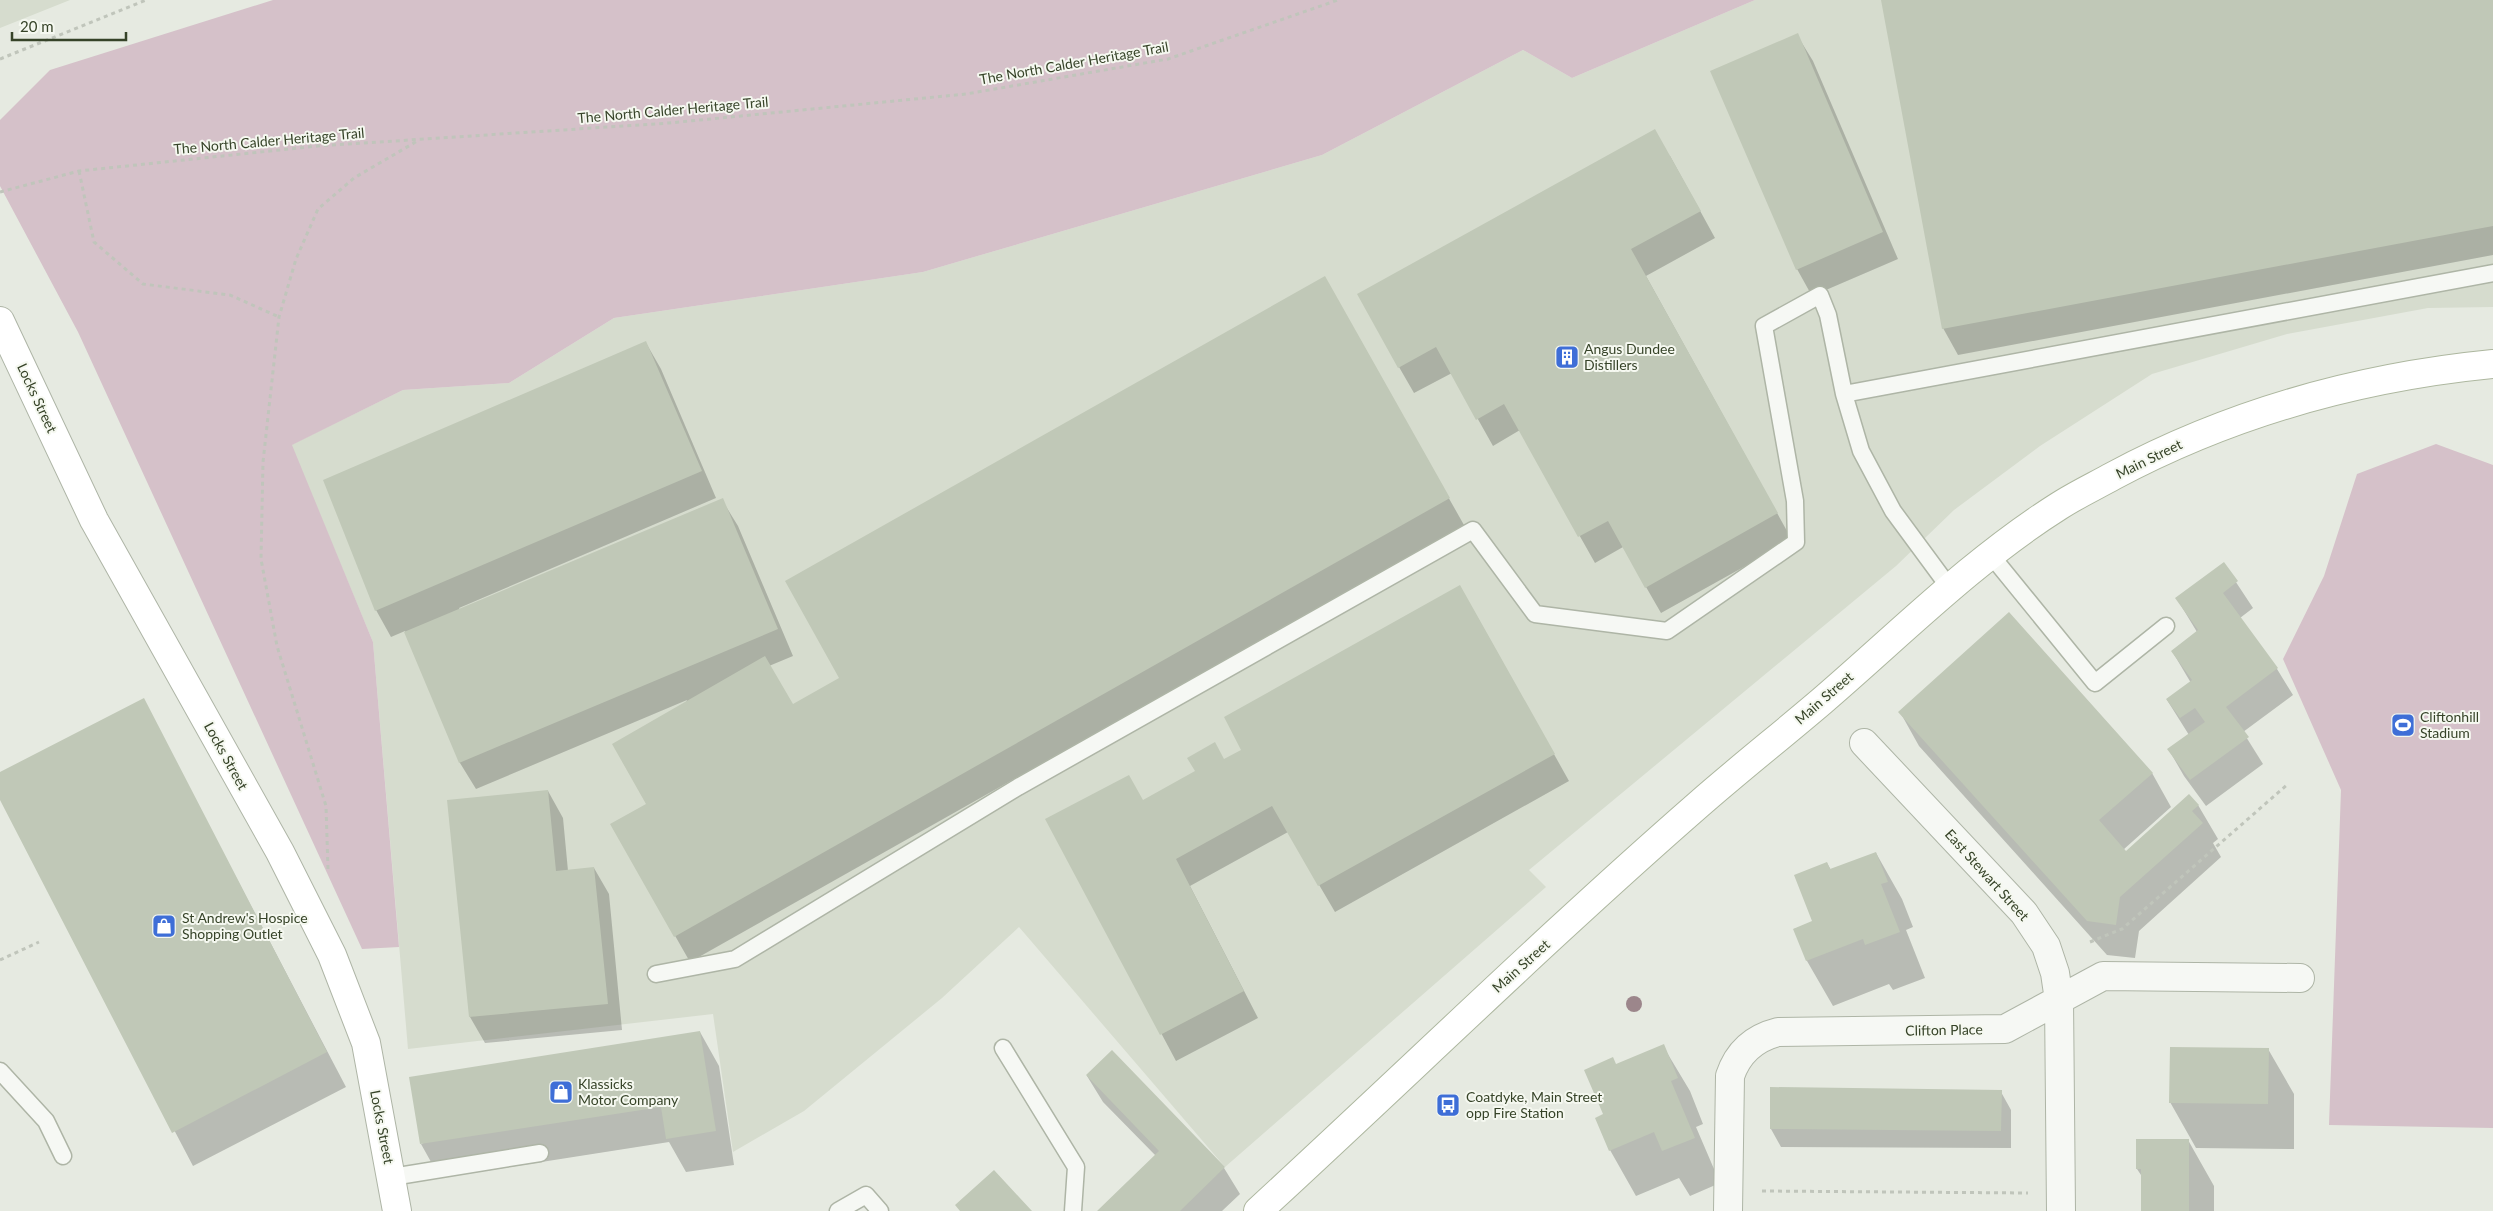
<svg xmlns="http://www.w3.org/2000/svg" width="2493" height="1211" font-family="Lato,sans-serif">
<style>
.built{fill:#d6dcce}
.green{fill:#d5c1c9}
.shadow{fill:#0003}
.building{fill:#c0c8b7}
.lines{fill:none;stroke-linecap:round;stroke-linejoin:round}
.service-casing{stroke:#aeb5a6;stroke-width:19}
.minor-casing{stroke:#aeb5a6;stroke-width:30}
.secondary-casing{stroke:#aeb5a6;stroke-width:30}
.primary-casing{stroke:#adb79f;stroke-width:30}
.path{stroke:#c0c5bb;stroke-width:3;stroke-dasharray:4 4;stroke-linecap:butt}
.service{stroke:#f6f8f4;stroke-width:16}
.minor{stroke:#f6f8f4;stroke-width:28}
.secondary{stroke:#fff;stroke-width:28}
.primary{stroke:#fff;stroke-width:28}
.tree{fill:#9c868b}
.labels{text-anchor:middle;stroke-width:4;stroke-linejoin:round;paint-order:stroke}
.street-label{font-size:14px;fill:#364328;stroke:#f5f8f0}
.poi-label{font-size:14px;fill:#364328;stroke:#f5f8f0;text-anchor:start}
</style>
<rect width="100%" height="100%" fill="#e6eae1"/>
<path class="built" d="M0 0H70L0 28Z
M1755 0H2493V307L2428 308 2287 334 2152 374 2040 446 1954 510 1896 566 1529 870 1546 887 1225 1167 1019 927 942 998 804 1111 733 1152 713 1014 408 1049 373 642 291 445 403 390 509 383 614 318 923 272 1322 155 1523 50 1572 78Z"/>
<path class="green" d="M273 0H1755L1572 78 1523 50 1322 155 923 272 614 318 509 383 403 390 292 445 373 642 399 947 362 949 78 332 0 186V120L50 70Z
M2436 444 2493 465V1128L2329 1125 2341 790 2283 659 2324 576 2357 474Z"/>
<path class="shadow" d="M1882 0H2493V255L1958 355 1943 328Z
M1797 35 1813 61 1898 259 1812 296 1797 269Z
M1670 156 1715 238 1646 276 1792 540 1661 613 1623 547 1595 563 1520 430 1493 446 1452 373 1414 393 1399 367Z
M1339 304 1464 525 690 962 612 825 648 805 687 700 476 789 460 763 405 631 391 637 376 610 646 343 661 369 716 498 459 608 460 610 722 500 738 526 793 656 769 666 792 706 841 678Z
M2224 564 2253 608 2240 618 2277 669 2293 695 2243 732 2263 764 2206 806 2184 776 2169 750 2189 735 2167 700 2191 683 2172 651 2197 632 2177 599Z
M1475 613 1569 781 1335 912 1288 832 1190 886 1258 1018 1176 1061 1047 819 1143 802 1224 761Z
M143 700 346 1087 193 1166 0 798V773Z
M1900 712 2152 773 2171 807 2123 850 2126 852 2198 805 2218 839 2213 843 2221 857 2139 931 2135 958 2107 955 1919 746Z
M548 791 563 818 568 871 594 868 609 894 622 1030 485 1043 470 1017Z
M1876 853 1902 899 1913 927 1906 930 1925 978 1893 990 1889 984 1833 1006 1807 961 1794 929 1814 922 1827 863 1831 870Z
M700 1032 719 1066 734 1165 686 1172 669 1142 440 1178 421 1144Z
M1663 1046 1690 1091 1703 1124 1696 1127 1720 1183 1690 1196 1679 1178 1636 1196 1610 1150 1605 1115 1617 1065Z
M2268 1049 2294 1094V1149L2196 1148 2170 1102Z
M1112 1052 1224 1168 1240 1194 1222 1211H1099L1156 1156 1103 1102 1087 1076Z
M2001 1092 2011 1110V1148L1781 1147 1771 1129Z
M2137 1140H2188L2214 1186V1211H2143V1178L2137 1169Z"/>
<path class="building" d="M1881 0H2493V226L1942 329Z
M1798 33 1883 232 1796 270 1710 71Z
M1655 129 1701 211 1631 249 1778 513 1645 588 1608 521 1578 537 1504 404 1476 420 1436 347 1398 368 1357 294Z
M1325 276 1450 498 674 937 610 824 646 804 612 744 765 656 793 704 839 678 785 581Z
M646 341 702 471 375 611 323 480Z
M723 498 778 629 459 763 404 632Z
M2224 562 2238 581 2223 593 2278 668 2226 707 2249 737 2190 780 2167 749 2205 722 2195 708 2180 718 2166 699 2192 680 2171 651 2198 630 2175 598Z
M1460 585 1555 754 1318 886 1272 806 1176 859 1244 991 1160 1035 1045 819 1129 775 1143 800 1195 771 1187 758 1215 742 1224 759 1241 750 1224 717Z
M2009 612 2153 773 2099 820 2126 851 2189 794 2199 805 2192 811 2203 823 2120 897 2116 925 2087 921 1898 712Z
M144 698 327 1052 172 1133 0 800V772Z
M548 790 556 871 594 867 608 1004 469 1017 447 800Z
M1876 852 1888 882 1881 884 1900 932 1865 945 1863 939 1806 961 1793 929 1812 921 1794 875 1827 862 1830 869Z
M700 1031 716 1131 666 1139 661 1107 420 1144 409 1077Z
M1664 1044 1678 1078 1671 1081 1695 1138 1662 1151 1654 1132 1609 1151 1595 1118 1603 1114 1584 1070 1613 1057 1616 1064Z
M2170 1047 2269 1048 2268 1104 2169 1103Z
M1112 1050 1225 1167 1180 1211H1097L1159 1151 1086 1075Z
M1770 1087 2002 1090 2001 1131 1770 1129Z
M2136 1139H2189V1211H2141V1169H2136Z
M994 1170 1032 1211H960L955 1205Z"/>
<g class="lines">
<g class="service-casing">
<path id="service" d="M1844 394 2493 273
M1990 554 2095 683 2166 626
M656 974 735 959 1018 787 1473 530 1535 614 1667 631 1796 542 1795 501 1764 326 1820 295 1828 315 1844 394 1861 451 1893 511 1949 587
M1003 1048 1076 1167 1073 1211
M0 1071 46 1121 63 1156
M392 1177 540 1153
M838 1211 866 1195 880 1211"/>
</g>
<g class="minor-casing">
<path id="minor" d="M1864 743 2024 913 2046 946 2055 973 2059 1000 2061 1211
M1728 1211 1730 1076C1738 1052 1754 1038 1778 1032L2005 1029 2103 976 2300 978"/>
</g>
<g class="secondary-casing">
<path id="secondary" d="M0 321 94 520 280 852 332 955 366 1043 397 1211"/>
</g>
<g class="primary-casing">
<path id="primary" d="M1258 1211C1405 1076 1548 936 1698 805 1739 769 1781 736 1822 701 1900 634 1972 561 2059 506 2076 495 2095 486 2113 476 2231 413 2360 377 2493 364"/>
</g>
<path class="path" d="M0 59 146 0
M79 171 94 242 143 284 230 295 279 317
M0 192 79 171 318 146 669 123 966 94 1168 59 1338 0
M328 869 326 806 277 646 261 559 263 462 279 317 296 259 318 209 354 178 419 140
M2090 942 2122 929 2288 784
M0 960 39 942
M1762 1191 2028 1193"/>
<use href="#service" class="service"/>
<use href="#minor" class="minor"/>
<use href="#secondary" class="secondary"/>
<use href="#primary" class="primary"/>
</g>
<circle class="tree" cx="1634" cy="1004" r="8"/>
<defs>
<g id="building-square" transform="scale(1.25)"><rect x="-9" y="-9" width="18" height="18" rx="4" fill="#3e6ed7" stroke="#f5f8f0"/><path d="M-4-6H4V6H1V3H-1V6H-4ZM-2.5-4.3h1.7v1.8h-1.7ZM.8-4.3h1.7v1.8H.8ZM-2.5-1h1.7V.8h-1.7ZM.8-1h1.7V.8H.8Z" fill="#fff"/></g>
<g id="stadium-square" transform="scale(1.25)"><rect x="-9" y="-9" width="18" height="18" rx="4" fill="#3e6ed7" stroke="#f5f8f0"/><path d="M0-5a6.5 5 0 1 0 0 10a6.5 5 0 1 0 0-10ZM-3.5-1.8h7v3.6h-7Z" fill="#fff"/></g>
<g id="shop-square" transform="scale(1.25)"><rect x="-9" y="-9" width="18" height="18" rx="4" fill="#3e6ed7" stroke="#f5f8f0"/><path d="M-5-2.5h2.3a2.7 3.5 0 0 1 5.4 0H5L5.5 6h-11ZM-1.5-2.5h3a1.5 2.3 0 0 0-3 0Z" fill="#fff"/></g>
<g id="bus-square" transform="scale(1.25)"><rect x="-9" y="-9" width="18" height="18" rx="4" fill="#3e6ed7" stroke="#f5f8f0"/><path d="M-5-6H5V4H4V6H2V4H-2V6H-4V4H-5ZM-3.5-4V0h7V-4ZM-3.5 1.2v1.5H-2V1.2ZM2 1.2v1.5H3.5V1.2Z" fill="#fff"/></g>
</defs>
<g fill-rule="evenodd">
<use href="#building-square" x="1567" y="357"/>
<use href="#stadium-square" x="2403" y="725"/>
<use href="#shop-square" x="164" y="926"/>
<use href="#shop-square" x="561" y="1092"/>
<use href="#bus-square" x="1448" y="1105"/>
</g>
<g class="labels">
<g class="street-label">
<text transform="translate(1074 63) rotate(-10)" y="5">The North Calder Heritage Trail</text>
<text transform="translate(673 110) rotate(-5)" y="5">The North Calder Heritage Trail</text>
<text transform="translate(269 141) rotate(-5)" y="5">The North Calder Heritage Trail</text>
<text transform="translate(37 398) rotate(65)" y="5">Locks Street</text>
<text transform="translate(2149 459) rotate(-26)" y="5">Main Street</text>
<text transform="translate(1824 698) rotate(-41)" y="5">Main Street</text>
<text transform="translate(226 756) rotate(61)" y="5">Locks Street</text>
<text transform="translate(1987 875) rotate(48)" y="5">East Stewart Street</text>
<text transform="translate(1521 966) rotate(-42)" y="5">Main Street</text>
<text transform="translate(1944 1030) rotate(-1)" y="5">Clifton Place</text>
<text transform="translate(382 1127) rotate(79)" y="5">Locks Street</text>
</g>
<g class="poi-label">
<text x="1584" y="354">Angus Dundee<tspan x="1584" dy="16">Distillers</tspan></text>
<text x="2420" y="722">Cliftonhill<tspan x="2420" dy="16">Stadium</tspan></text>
<text x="182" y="923">St Andrew's Hospice<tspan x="182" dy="16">Shopping Outlet</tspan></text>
<text x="578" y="1089">Klassicks<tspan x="578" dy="16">Motor Company</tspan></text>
<text x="1466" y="1102">Coatdyke, Main Street<tspan x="1466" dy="16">opp Fire Station</tspan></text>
</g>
</g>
<path d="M12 32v8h114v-8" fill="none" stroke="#364328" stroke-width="2.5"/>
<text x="20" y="32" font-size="15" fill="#364328" stroke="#f5f8f0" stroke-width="4" paint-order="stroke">20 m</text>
</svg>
